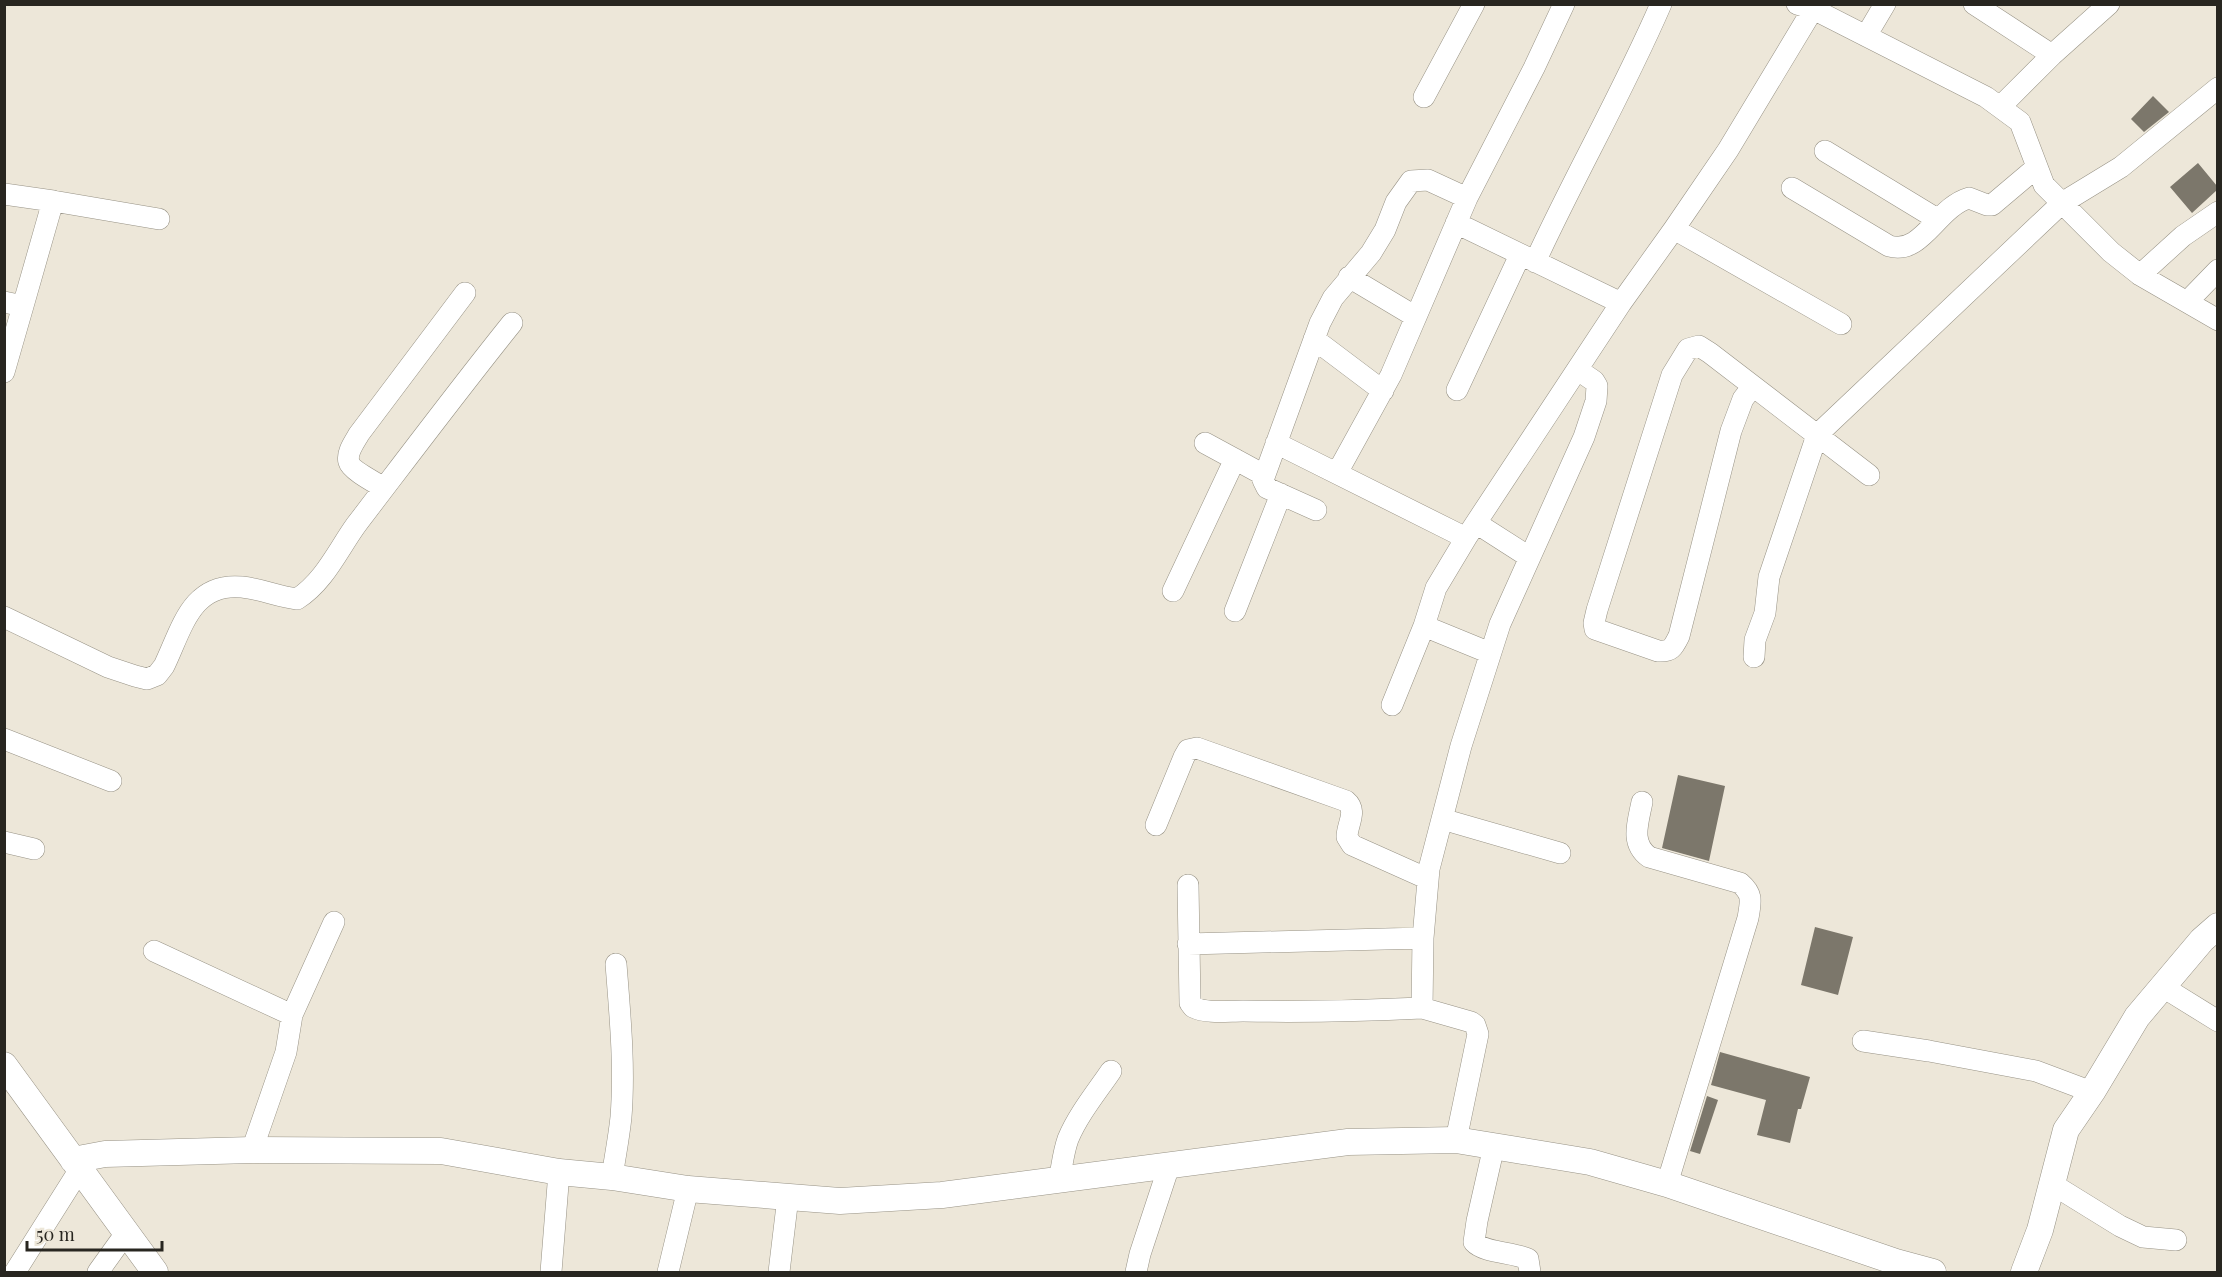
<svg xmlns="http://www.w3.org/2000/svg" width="2222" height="1277" font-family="'Playfair Display',serif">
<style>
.building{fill:#7c776b}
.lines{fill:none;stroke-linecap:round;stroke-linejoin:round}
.minor-casing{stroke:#979285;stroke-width:22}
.tertiary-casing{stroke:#979285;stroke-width:27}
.minor{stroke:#fff;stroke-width:21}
.tertiary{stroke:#fff;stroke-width:26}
</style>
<rect width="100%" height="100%" fill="#ede7d9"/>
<path class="building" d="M2153 96 2169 112 2144 132 2131 119Z
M2198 163 2217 186V190L2192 213 2170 187Z
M1678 775 1725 786 1709 861 1662 848Z
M1815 927 1853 937 1838 995 1801 985Z
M1720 1052 1810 1077 1801 1109H1798L1790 1143 1757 1135 1766 1100 1711 1085Z
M1707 1096 1718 1100 1700 1154 1690 1151Z"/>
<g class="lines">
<g class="minor-casing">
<path id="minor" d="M1797 4 1813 9 1986 97 2020 122 2044 185 2111 252 2140 275 2218 320
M1974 4 2052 55
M1866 36 1885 4
M1424 97 1474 4
M2000 107 2052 55 2109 4
M1825 151 1937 219
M1792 188 1889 246C1922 256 1937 207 1969 198L1987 205H1992L2037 167
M4 194 53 201
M1456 223 1621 303
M1674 229 1841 324
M1535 262C1575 175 1623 92 1661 4
M2140 275 2183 236 2218 212
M1349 277 1416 317
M4 302 23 306 4 372
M2187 302 2218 270
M23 306 53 201 159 219
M1314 339 1383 391
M1753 386 1743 399 1731 431 1679 636C1673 648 1671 652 1658 651L1595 629 1594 623 1597 610 1672 375 1688 349 1699 346 1710 353 1869 475
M1457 390 1520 255
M1205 443 1264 475
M1276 443 1466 538
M1337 473 1391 375 1467 198 1534 68 1564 4
M384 488C376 483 351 470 349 462 346 453 355 441 359 434L465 293
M1316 510 1267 488 1263 480 1320 323 1333 298 1371 253 1385 230 1396 202 1411 181 1428 180 1467 198
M1476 523 1529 557
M1173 591 1235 459
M1235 611 1281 494
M4 617 108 667 135 676 147 679 157 675 164 666C182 629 191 582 242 587 261 589 279 597 297 599 324 582 338 550 356 525 408 457 459 389 512 323
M1424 626 1436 588 1466 538 1621 303 1674 229 1728 150 1813 9
M1754 657 1755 640 1765 613 1769 577 1817 435 2062 203 2121 167 2218 88
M1392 705 1424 626 1490 653
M4 739 111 781
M1642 802C1638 823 1630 843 1649 857L1740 883C1753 894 1751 901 1748 918L1667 1184
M1442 819 1560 853
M1156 825 1184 757 1188 750 1197 748 1346 801C1358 811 1347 824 1347 837L1352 845 1428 879
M4 842 34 849
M1188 885 1190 1003 1193 1007C1207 1014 1227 1011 1243 1011 1302 1012 1362 1011 1422 1008
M1188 944 1423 938
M154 951 292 1015
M2163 987 2218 1021
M1863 1041 1929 1051 2036 1071 2092 1092
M1456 1140 1478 1034 1475 1025 1471 1022 1422 1008 1423 938 1429 869 1461 746 1500 624 1584 437 1596 401 1597 386 1594 381 1578 370
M1494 1146 1477 1221 1474 1242C1484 1253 1513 1252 1528 1259L1530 1272
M252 1150 286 1052 292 1015 334 922
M612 1177C615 1157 619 1137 621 1117 625 1067 620 1015 616 964
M1059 1181C1062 1167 1063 1153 1068 1139 1078 1115 1096 1093 1111 1071
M2052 1184 2120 1226 2143 1237 2176 1240
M15 1272 80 1169
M98 1272 126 1233
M551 1272 559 1172
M668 1272 688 1189
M779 1272 788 1197
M1136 1272 1140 1254 1169 1166"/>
</g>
<g class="tertiary-casing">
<path id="tertiary" d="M4 1065 155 1272
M73 1160 105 1154 252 1150 441 1151 559 1172 612 1177 688 1189 840 1201 942 1195 1348 1142 1456 1140 1590 1162 1667 1184 1896 1262 1933 1272
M2024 1272 2040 1230 2066 1130 2092 1092 2137 1017 2202 940 2218 926"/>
</g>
<use href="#minor" class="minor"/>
<use href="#tertiary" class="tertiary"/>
</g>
<rect width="2222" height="1277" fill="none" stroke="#282620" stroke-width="12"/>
<path d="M27 1241v9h135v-9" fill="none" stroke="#282620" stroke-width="3"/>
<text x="36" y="1241" font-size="18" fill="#282620" stroke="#ede7d9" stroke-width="4.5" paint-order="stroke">50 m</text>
</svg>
